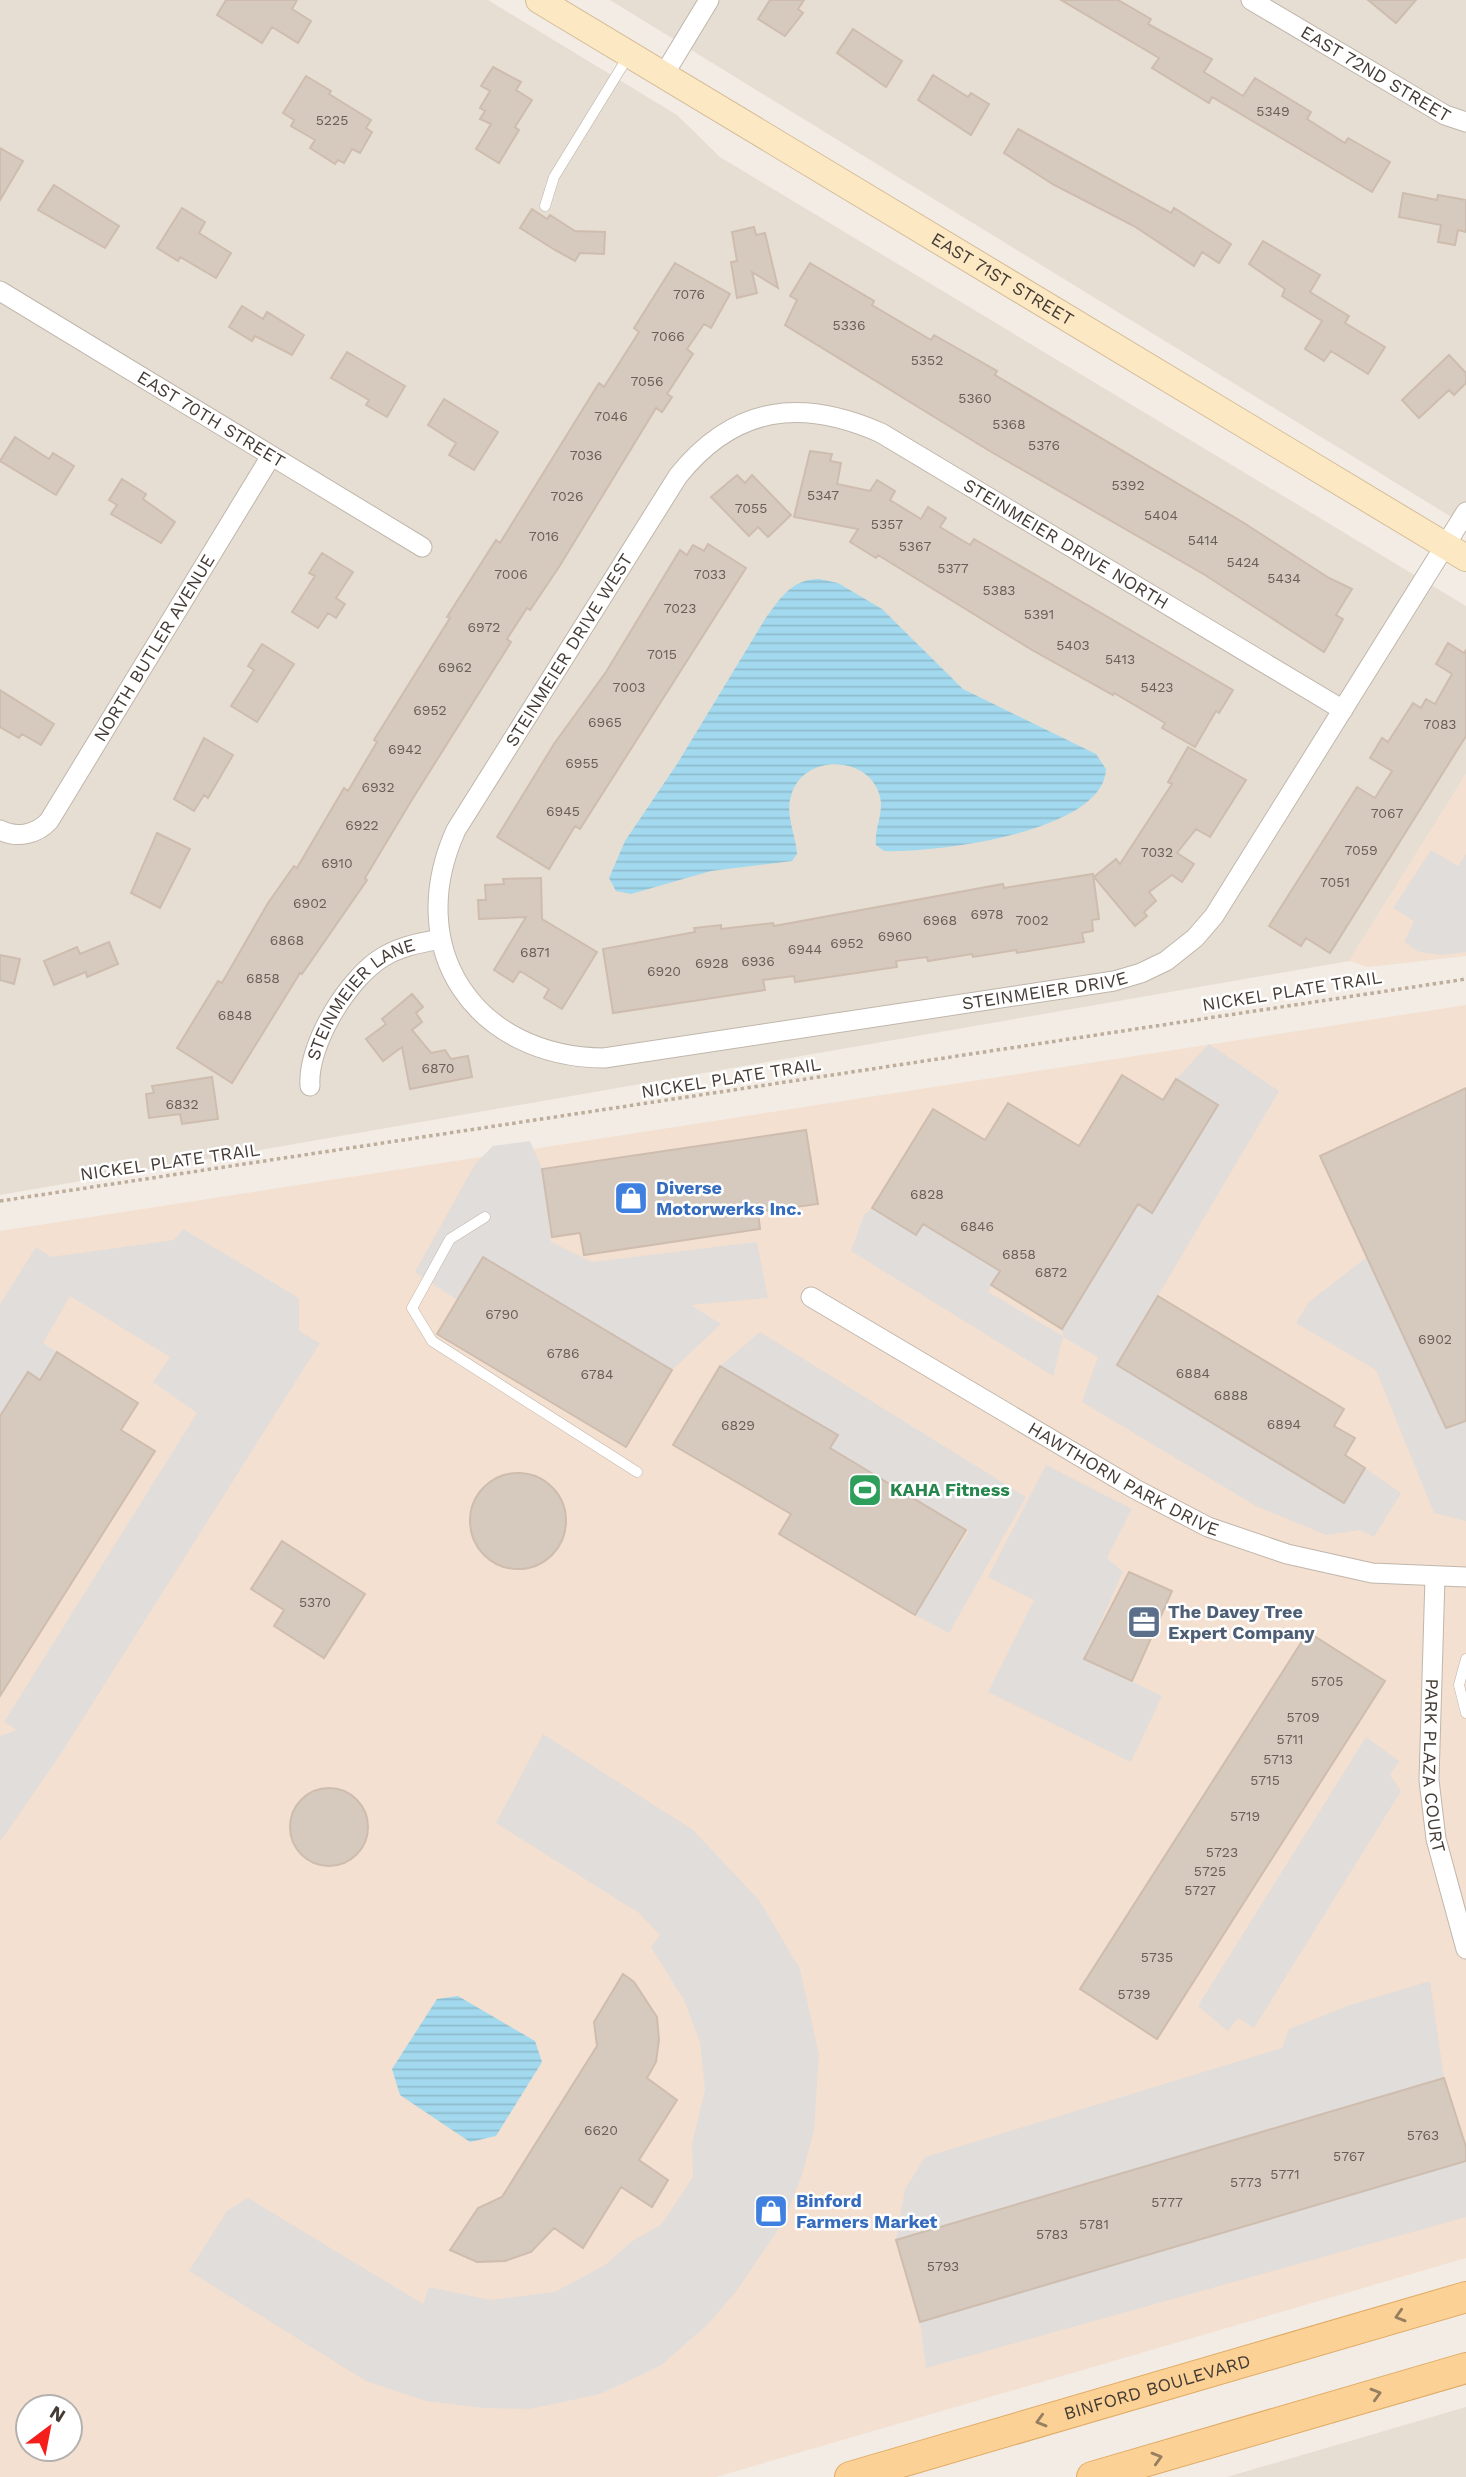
<svg xmlns="http://www.w3.org/2000/svg" width="1466" height="2477" font-family="'Work Sans',sans-serif">
<style>
.residential{fill:#e6ded3}
.commercial{fill:#f4e0d0;fill-rule:evenodd}
.parking{fill:#e0ddda}
.water{fill:url(#water-rules)}
.building{fill:#d6c9be;stroke:#cebdae;stroke-width:2}
.lines{fill:none;stroke-linecap:round;stroke-linejoin:round}
.lane-casing{stroke:#c0b6ab;stroke-width:11}
.street-casing{stroke:#c0b6ab;stroke-width:21}
.secondary-casing{stroke:#d4bc98;stroke-width:28}
.primary-casing{stroke:#e0ab65;stroke-width:32}
.path{stroke:#bead9a;stroke-width:3.5;stroke-dasharray:3.5 3.5;stroke-linecap:butt}
.lane{stroke:#fff;stroke-width:10}
.street{stroke:#fff;stroke-width:19}
.secondary{stroke:#fde8c4;stroke-width:26}
.primary{stroke:#fbd195;stroke-width:30}
.oneway{stroke:#967f60}
.labels{text-anchor:middle;stroke-width:5;stroke-linejoin:round;paint-order:stroke}
.number-label{font-size:14px;fill:#685f57}
.street-label{font-size:18px;fill:#443c35;stroke:#fff}
.shop-label{font-size:18px;font-weight:bold;fill:#366cbe;stroke:#fff;text-anchor:start}
.leisure-label{font-size:18px;font-weight:bold;fill:#27864d;stroke:#fff;text-anchor:start}
.service-label{font-size:18px;font-weight:bold;fill:#4e5e75;stroke:#fff;text-anchor:start}
</style>
<defs>
<pattern id="water-rules" width="6" height="5" patternUnits="userSpaceOnUse" patternTransform="scale(1.75)"><rect width="6" height="5" fill="#a3d9ee"/><path d="M0 2.5h6" fill="none" stroke="#8ebbcd"/></pattern>
</defs>
<rect width="100%" height="100%" fill="#f2ece5"/>
<path class="residential" d="M0 0H488L677 115 720 157 1466 606V774L1349 961 0 1195Z
M610 0H1466V526Z
M1466 2407V2477H1227Z"/>
<path class="commercial" d="M1466 774V956L1368 967 1349 961Z
M1466 1005V2258L716 2477H0V1231ZM28 2407H70V2449H28Z"/>
<path class="parking" d="M1431 850 1458 866 1466 854V952L1442 955 1419 952 1404 942 1414 921 1393 908Z
M1209 1044 1279 1091 1117 1365 1344 1502 1365 1468 1401 1493 1374 1537 1360 1530 1326 1535 1256 1506 1082 1402 1098 1357 1063 1337 1053 1376 851 1251 864 1215 872 1208 916 1235 923 1224 1000 1271 988 1292 1063 1336 1062 1329 1138 1204 1152 1213 1218 1106 1176 1079Z
M530 1141 542 1169 551 1242 592 1262 757 1242 768 1298 691 1305 721 1324 672 1370 483 1258 457 1300 415 1272 475 1164 493 1146Z
M183 1229 299 1298V1331L320 1343 60 1755 0 1842V1736L17 1730 4 1722 197 1413 153 1382 170 1357 70 1296 43 1343 57 1352 40 1380 28 1372 0 1416V1304L36 1247 51 1257 174 1240Z
M1367 1257 1446 1427 1466 1421V1521L1434 1513 1376 1370 1296 1323 1309 1302Z
M760 1332 1026 1497 949 1633 915 1615 969 1531 830 1448 837 1435 720 1366Z
M1046 1465 1132 1509 1107 1558 1123 1572 1084 1659 1162 1696 1131 1762 988 1692 1034 1600 988 1577Z
M543 1734 693 1830 759 1900 800 1969 819 2055 814 2130 802 2175 784 2221 735 2293 707 2325 660 2366 600 2394 530 2409 484 2408 426 2401 366 2381 189 2271 227 2211 248 2198 423 2304 429 2287 490 2300 555 2292 605 2265 631 2242 662 2224 693 2177 692 2144 705 2090 700 2042 684 2000 651 1947 660 1935 639 1913 496 1823Z
M1366 1737 1399 1761 1390 1775 1401 1791 1254 2028 1238 2018 1228 2031 1198 2006Z
M1430 1981 1444 2078 896 2240 905 2189 925 2157 1282 2048 1289 2029 1350 2005Z
M1466 2161V2217L926 2368 920 2322Z"/>
<path class="water" d="M819 579 838 583 882 609 963 689 1096 754 1106 769C1104 833 932 853 884 851L876 845C874 829 884 813 880 797 870 754 802 753 791 796 785 815 796 835 797 854L792 861 711 871 631 894 616 891 609 878 625 841 677 764 765 619C780 599 791 579 819 579Z
M458 1996 535 2041 542 2062 496 2136 470 2142 400 2095 392 2069 437 1999Z"/>
<path class="building" d="M226 0H297L292 9 311 21 298 43 272 27 262 43 217 15Z
M770 0H804L798 9 803 13 785 36 758 19Z
M1061 0H1118L1151 19 1148 24 1212 59 1204 72 1243 96 1255 78 1311 112 1307 119 1345 143 1348 138 1390 162 1372 192 1212 97 1209 103 1152 68 1159 58Z
M1368 0H1416L1396 23Z
M853 29 902 61 886 87 837 53Z
M493 67 521 82 516 90 532 100 515 127 519 130 499 163 476 149 491 124 480 119 485 111 480 108 490 91 481 86Z
M933 75 968 97 971 93 989 104 971 135 918 100Z
M306 76 331 91 329 94 371 120 366 128 372 132 360 153 352 149 344 163 338 160 335 164 310 148 315 140 291 126 294 120 283 113Z
M1018 129 1171 213 1174 208 1231 244 1219 263 1202 252 1194 266 1134 226 1054 185 1004 153Z
M0 148 23 161 0 200Z
M54 185 119 226 105 248 38 210Z
M1403 193 1437 200 1438 195 1466 200V232L1458 230 1455 245 1438 242 1441 225 1399 217Z
M182 208 205 222 199 233 231 253 216 278 180 257 178 261 157 248Z
M532 209 547 219 550 215 575 231 605 232 604 254 580 253 575 261 555 250 520 228Z
M754 227 756 235 765 233 778 288 752 272 757 293 737 298 731 262 737 261 732 232Z
M1263 241 1320 275 1310 292 1349 316 1345 323 1385 347 1368 374 1331 351 1324 361 1305 349 1322 321 1282 296 1285 289 1249 264Z
M675 263 730 294 711 328 704 324 687 349 693 354 667 394 672 397 662 412 656 408 559 567 530 610 527 608 507 639 511 642 413 798 365 878 367 880 302 974 300 973 232 1083 177 1048 218 981 222 983 268 903 294 866 297 868 344 788 348 791 377 742 374 740 450 618 447 617 496 540 500 543 599 383 604 387 639 332 634 328Z
M810 263 874 301 872 305 931 340 934 335 971 356 997 371 995 375 1244 523 1329 578 1352 589 1336 615 1343 619 1324 652 1205 575 988 450 785 325 797 300 790 296Z
M242 306 263 319 267 312 304 335 292 355 255 336 252 341 229 327Z
M347 352 405 386 387 417 366 405 369 400 331 378Z
M1449 355 1466 373V383L1454 395 1449 390 1419 418 1402 400Z
M444 399 498 432 474 470 449 455 456 443 428 425Z
M15 437 49 459 53 453 74 466 56 495 0 461Z
M810 451 832 454 830 461 841 463 837 484 870 491 877 480 895 491 890 500 921 519 928 507 946 518 940 527 970 545 974 539 1233 690 1219 713 1216 711 1195 747 1162 728 1165 723 1114 693 1113 695 1032 650 878 555 876 558 850 542 858 529 794 517Z
M737 475 745 483 752 475 791 515 768 537 758 527 749 536 711 497Z
M122 479 146 494 143 499 175 522 161 543 111 514 117 505 109 500Z
M708 544 746 568 580 829 575 826 549 869 497 837 554 744 606 672 680 550 687 555 693 545 704 551Z
M322 553 353 572 336 598 345 604 336 618 328 613 318 628 292 612 315 576 309 573Z
M1448 643 1464 653 1466 650V736L1330 953 1306 938 1301 946 1269 926 1357 787 1375 798 1392 771 1370 758 1382 738 1388 742 1413 703 1421 708 1426 699 1435 704 1452 674 1436 664Z
M262 644 294 664 257 722 231 706 254 670 248 666Z
M0 690 54 724 41 745 22 734 19 738 0 727Z
M204 738 233 755 208 798 204 795 194 811 174 799Z
M1188 747 1246 780 1210 837 1196 829 1177 853 1194 864 1182 882 1172 875 1149 892 1156 901 1144 912 1147 916 1135 926 1094 877 1116 859 1120 864 1172 784 1168 782Z
M157 833 190 849 160 908 131 893Z
M1093 874 1099 919 1092 920 1093 931 1082 933 1084 942 1017 953 1016 950 973 957 972 954 928 961 927 957 896 961 897 967 795 982 794 976 763 980 765 990 613 1013 603 949 695 932 694 928 721 925V929L773 923 774 926 1003 884 1004 888Z
M541 878 542 919 597 952 562 1009 544 998 549 989 520 971 513 982 494 970 526 917 479 919 478 900H486L485 885 504 884 503 879Z
M109 942 118 964 87 977 86 972 54 985 44 961 77 947 80 954Z
M0 955 20 959 14 984 0 980Z
M412 994 423 1007 416 1013 422 1022 412 1030 431 1053 445 1050 451 1059 468 1056 472 1077 410 1089 402 1047 383 1061 366 1039 386 1024 382 1019Z
M1122 1075 1163 1100 1176 1079 1218 1105 1152 1213 1138 1204 1062 1329 991 1285 1000 1271 923 1224 916 1235 872 1208 933 1109 985 1140 1008 1103 1079 1146Z
M212 1077 218 1119 182 1124 180 1114 149 1118 146 1094 154 1093 152 1086Z
M1466 1088V1421L1446 1428 1320 1156Z
M806 1130 818 1204 758 1212 760 1229 584 1255 580 1233 552 1237 542 1169Z
M483 1257 672 1370 626 1447 437 1334Z
M1158 1296 1344 1409 1334 1426 1355 1438 1345 1455 1365 1468 1344 1503 1117 1365Z
M57 1352 138 1403 121 1430 155 1451 0 1696V1416L28 1372 40 1380Z
M720 1366 838 1435 830 1448 966 1530 915 1615 779 1534 791 1514 673 1445Z
M470 1521a48 48 0 1 1 96 0a48 48 0 1 1-96 0Z
M282 1541 365 1594 324 1658 274 1626 284 1610 251 1589Z
M1129 1572 1172 1591 1132 1681 1084 1659Z
M1308 1632 1385 1681 1157 2039 1080 1989Z
M290 1827a39 39 0 1 1 78 0a39 39 0 1 1-78 0Z
M623 1974 634 1982 657 2017 659 2040 656 2062 647 2078 677 2100 639 2160 668 2180 652 2207 621 2187 583 2248 554 2228 531 2252 505 2261 477 2262 450 2250 478 2208 502 2197 597 2046 594 2022Z
M1444 2078 1466 2147V2161L920 2322 896 2240Z"/>
<g class="lines">
<g class="lane-casing">
<path id="lane" d="M545 206 554 177 629 55
M485 1217 450 1239 412 1308 432 1341 637 1472
M1466 1659 1459 1685 1466 1713"/>
</g>
<g class="street-casing">
<g id="street">
<path id="s1" d="M1251 0 1445 115 1466 122"/>
<path d="M663 76 709 0"/>
<path id="s2" d="M0 291 422 547"/>
<path id="s3" d="M1343 710 881 433C802 398 735 405 678 476L456 830C402 949 475 1057 604 1058L1114 981 1141 973 1166 961 1195 938 1214 916 1466 512"/>
<path id="s4" d="M0 830C17 839 37 834 49 821L271 456"/>
<path id="s5" d="M310 1086C307 1045 348 978 383 957 401 946 420 943 440 939"/>
<path id="s6" d="M811 1297 1135 1489 1208 1527 1287 1554 1372 1573 1466 1577"/>
<path id="s7" d="M1435 1577 1429 1780 1436 1839 1466 1949"/>
</g>
</g>
<g class="secondary-casing">
<g id="secondary">
<path id="s8" d="M539 0 1466 558"/>
</g>
</g>
<g class="primary-casing">
<g id="primary">
<path id="s9" d="M850 2477 1466 2297"/>
<path d="M1092 2477 1466 2368"/>
</g>
</g>
<path class="path" d="M0 1201 1466 979"/>
<use href="#lane" class="lane"/>
<use href="#street" class="street"/>
<use href="#secondary" class="secondary"/>
<use href="#primary" class="primary"/>
</g>
<defs><path id="oneway-chevron" d="M-2-3.5L2.5 0L-2 3.5" fill="none" stroke-width="1.6" stroke-linecap="round" stroke-linejoin="round" transform="scale(1.75)"/></defs>
<g class="oneway">
<use href="#oneway-chevron" transform="translate(1400 2316) rotate(164)"/>
<use href="#oneway-chevron" transform="translate(1376 2394) rotate(-16)"/>
<use href="#oneway-chevron" transform="translate(1041 2421) rotate(164)"/>
<use href="#oneway-chevron" transform="translate(1157 2458) rotate(-16)"/>
</g>
<defs>
<g id="shop-square" transform="scale(1.75)"><rect x="-9" y="-9" width="18" height="18" rx="4" fill="#3f7fe0" stroke="#fff"/><path d="M-5-2.5h2.3a2.7 3.5 0 0 1 5.4 0H5L5.5 6h-11ZM-1.5-2.5h3a1.5 2.3 0 0 0-3 0Z" fill="#fff"/></g>
<g id="stadium-square" transform="scale(1.75)"><rect x="-9" y="-9" width="18" height="18" rx="4" fill="#2e9e5b" stroke="#fff"/><path d="M0-5a6.5 5 0 1 0 0 10a6.5 5 0 1 0 0-10ZM-3.5-1.8h7v3.6h-7Z" fill="#fff"/></g>
<g id="office-square" transform="scale(1.75)"><rect x="-9" y="-9" width="18" height="18" rx="4" fill="#5c6f8a" stroke="#fff"/><path d="M-6-3h4V-5.5h4V-3h4V5H-6ZM-1-4.5V-3h2v-1.5ZM-6 0V1H6V0Z" fill="#fff"/></g>
</defs>
<g fill-rule="evenodd">
<use href="#shop-square" x="631" y="1198"/>
<use href="#stadium-square" x="865" y="1490"/>
<use href="#office-square" x="1144" y="1622"/>
<use href="#shop-square" x="771" y="2211"/>
</g>
<g class="labels">
<g class="number-label">
<text x="1273" y="116">5349</text>
<text x="332" y="125">5225</text>
<text x="689" y="299">7076</text>
<text x="849" y="330">5336</text>
<text x="668" y="341">7066</text>
<text x="927" y="365">5352</text>
<text x="647" y="386">7056</text>
<text x="975" y="403">5360</text>
<text x="611" y="421">7046</text>
<text x="1009" y="429">5368</text>
<text x="1044" y="450">5376</text>
<text x="586" y="460">7036</text>
<text x="1128" y="490">5392</text>
<text x="823" y="500">5347</text>
<text x="567" y="501">7026</text>
<text x="751" y="513">7055</text>
<text x="1161" y="520">5404</text>
<text x="887" y="529">5357</text>
<text x="544" y="541">7016</text>
<text x="1203" y="545">5414</text>
<text x="915" y="551">5367</text>
<text x="1243" y="567">5424</text>
<text x="953" y="573">5377</text>
<text x="511" y="579">7006</text>
<text x="710" y="579">7033</text>
<text x="1284" y="583">5434</text>
<text x="999" y="595">5383</text>
<text x="680" y="613">7023</text>
<text x="1039" y="619">5391</text>
<text x="484" y="632">6972</text>
<text x="1073" y="650">5403</text>
<text x="662" y="659">7015</text>
<text x="1120" y="664">5413</text>
<text x="455" y="672">6962</text>
<text x="629" y="692">7003</text>
<text x="1157" y="692">5423</text>
<text x="430" y="715">6952</text>
<text x="605" y="727">6965</text>
<text x="1440" y="729">7083</text>
<text x="405" y="754">6942</text>
<text x="582" y="768">6955</text>
<text x="378" y="792">6932</text>
<text x="563" y="816">6945</text>
<text x="1387" y="818">7067</text>
<text x="362" y="830">6922</text>
<text x="1361" y="855">7059</text>
<text x="1157" y="857">7032</text>
<text x="337" y="868">6910</text>
<text x="1335" y="887">7051</text>
<text x="310" y="908">6902</text>
<text x="987" y="919">6978</text>
<text x="940" y="925">6968</text>
<text x="1032" y="925">7002</text>
<text x="895" y="941">6960</text>
<text x="287" y="945">6868</text>
<text x="847" y="948">6952</text>
<text x="805" y="954">6944</text>
<text x="535" y="957">6871</text>
<text x="758" y="966">6936</text>
<text x="712" y="968">6928</text>
<text x="664" y="976">6920</text>
<text x="263" y="983">6858</text>
<text x="235" y="1020">6848</text>
<text x="438" y="1073">6870</text>
<text x="182" y="1109">6832</text>
<text x="927" y="1199">6828</text>
<text x="977" y="1231">6846</text>
<text x="1019" y="1259">6858</text>
<text x="1051" y="1277">6872</text>
<text x="502" y="1319">6790</text>
<text x="1435" y="1344">6902</text>
<text x="563" y="1358">6786</text>
<text x="1193" y="1378">6884</text>
<text x="597" y="1379">6784</text>
<text x="1231" y="1400">6888</text>
<text x="1284" y="1429">6894</text>
<text x="738" y="1430">6829</text>
<text x="315" y="1607">5370</text>
<text x="1327" y="1686">5705</text>
<text x="1303" y="1722">5709</text>
<text x="1290" y="1744">5711</text>
<text x="1278" y="1764">5713</text>
<text x="1265" y="1785">5715</text>
<text x="1245" y="1821">5719</text>
<text x="1222" y="1857">5723</text>
<text x="1210" y="1876">5725</text>
<text x="1200" y="1895">5727</text>
<text x="1157" y="1962">5735</text>
<text x="1134" y="1999">5739</text>
<text x="601" y="2135">6620</text>
<text x="1423" y="2140">5763</text>
<text x="1349" y="2161">5767</text>
<text x="1285" y="2179">5771</text>
<text x="1246" y="2187">5773</text>
<text x="1167" y="2207">5777</text>
<text x="1094" y="2229">5781</text>
<text x="1052" y="2239">5783</text>
<text x="943" y="2271">5793</text>
</g>
<g class="street-label">
<text dy="6" stroke="none"><textPath href="#s1" startOffset="145">EAST 72ND STREET</textPath></text>
<text dy="6" stroke="none"><textPath href="#s8" startOffset="541">EAST 71ST STREET</textPath></text>
<text dy="6" stroke="none"><textPath href="#s2" startOffset="247">EAST 70TH STREET</textPath></text>
<text transform="translate(1066 544) rotate(31)" y="6">STEINMEIER DRIVE NORTH</text>
<text dy="6" stroke="none"><textPath href="#s4" startOffset="256">NORTH BUTLER AVENUE</textPath></text>
<text transform="translate(569 650) rotate(-58)" y="6">STEINMEIER DRIVE WEST</text>
<text dy="6" stroke="none"><textPath href="#s3" startOffset="1960">STEINMEIER DRIVE</textPath></text>
<text transform="translate(1292 991) rotate(-9)" y="6">NICKEL PLATE TRAIL</text>
<text dy="6" stroke="none"><textPath href="#s5" startOffset="107">STEINMEIER LANE</textPath></text>
<text transform="translate(731 1078) rotate(-9)" y="6">NICKEL PLATE TRAIL</text>
<text transform="translate(170 1162) rotate(-8)" y="6">NICKEL PLATE TRAIL</text>
<text dy="6" stroke="none"><textPath href="#s6" startOffset="362">HAWTHORN PARK DRIVE</textPath></text>
<text dy="6" stroke="none"><textPath href="#s7" startOffset="189">PARK PLAZA COURT</textPath></text>
<text dy="6" stroke="none"><textPath href="#s9" startOffset="320">BINFORD BOULEVARD</textPath></text>
</g>
<g class="shop-label">
<text x="656" y="1194">Diverse<tspan x="656" dy="21">Motorwerks Inc.</tspan></text>
<text x="796" y="2207">Binford<tspan x="796" dy="21">Farmers Market</tspan></text>
</g>
<g class="leisure-label">
<text x="890" y="1496">KAHA Fitness</text>
</g>
<g class="service-label">
<text x="1168" y="1618">The Davey Tree<tspan x="1168" dy="21">Expert Company</tspan></text>
</g>
</g>
<g transform="translate(49 2428) rotate(32)"><circle r="33" fill="#ffffff" stroke="#b4b1ae" stroke-width="2"/>
<path d="M0-5L12 26L0 18L-12 26Z" fill="#f41f1b"/>
<text y="-10" font-size="19" font-weight="bold" text-anchor="middle" fill="#443c35">N</text>
</g>
</svg>
